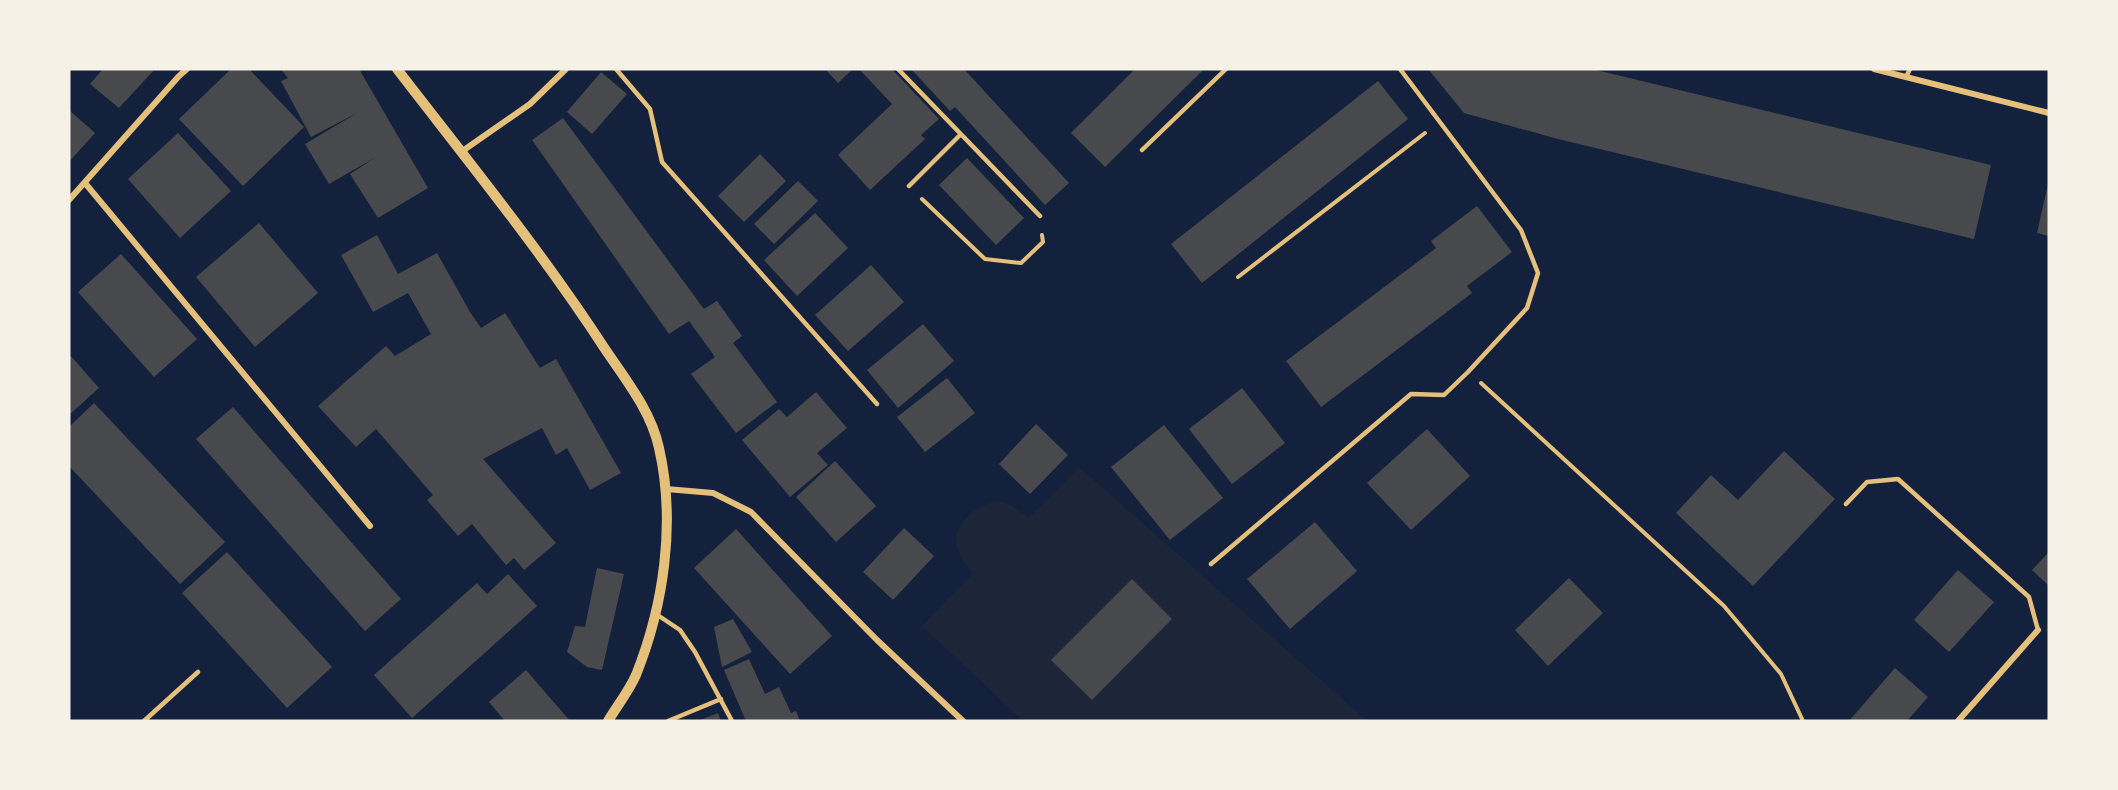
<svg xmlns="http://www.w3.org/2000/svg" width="2118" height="790" font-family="'DM Sans',sans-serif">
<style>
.green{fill:#1d2539}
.building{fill:#48494c}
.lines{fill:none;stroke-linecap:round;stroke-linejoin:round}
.path{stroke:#e5c07b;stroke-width:4}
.service{stroke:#e5c07b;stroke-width:4.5}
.minor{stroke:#e5c07b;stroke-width:6}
.tertiary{stroke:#e5c07b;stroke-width:10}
</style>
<rect width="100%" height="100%" fill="#14213d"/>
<path class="green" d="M1079 467 1367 721H1023L922 626 973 573C965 563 957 554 956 541 955 520 987 496 1006 503 1014 506 1022 514 1029 518Z"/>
<path class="building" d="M103 69H155L119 108 90 84Z
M231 69H249L304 127 243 186 179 119Z
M281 69H359L428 188 378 218 350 174 376 157 329 184 305 144 357 113 311 137 281 81 288 78Z
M825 69H853L838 83Z
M859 69H892L939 119 921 135 925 139 870 190 838 155 892 104Z
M911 69H964L1069 183 1045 205 955 107 950 111Z
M1135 69H1204L1105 167 1071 133Z
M1428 69H1592L1991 165 1974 239 1558 139 1464 113Z
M601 72 627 94 592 134 567 112Z
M1378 81 1408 119 1202 283 1171 244Z
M69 110 95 133 69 162Z
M563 118 704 309 717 301 742 336 733 343 777 402 736 433 691 374 715 357 689 321 669 334 532 140Z
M178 133 231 191 180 238 128 179Z
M760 154 786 181 744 222 718 196Z
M967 158 1024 218 996 245 939 185Z
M798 181 818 201 774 244 754 224Z
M2048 184H2049V236L2037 233Z
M1477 206 1512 252 1467 286 1472 293 1321 407 1286 361 1436 248 1431 241Z
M815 213 848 248 797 296 764 260Z
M259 223 318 293 255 347 196 277Z
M377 235 398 274 437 253 470 312 481 328 505 313 540 368 556 359 621 473 590 490 567 448 556 455 542 428 483 459 556 543 524 570 514 558 506 565 472 524 458 536 427 500 433 495 376 429 356 447 318 406 386 346 395 356 431 334 408 293 373 312 341 255Z
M121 254 197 339 154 377 78 292Z
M871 265 904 302 848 351 815 315Z
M923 324 954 361 898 408 867 370Z
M69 354 99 388 69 415Z
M947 378 975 413 925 452 897 417Z
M1242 388 1285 443 1232 484 1189 429Z
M816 392 847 428 817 453 828 465 790 497 742 440 779 409 787 417Z
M94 403 225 542 180 584 69 466V427Z
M233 407 401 599 365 631 196 439Z
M1036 424 1068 455 1030 494 999 464Z
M1164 425 1223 498 1170 540 1111 467Z
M1427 429 1470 476 1411 530 1367 483Z
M1784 451 1835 499 1753 586 1676 513 1711 475 1738 500Z
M835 461 876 506 836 542 796 497Z
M1315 522 1357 571 1290 629 1247 579Z
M904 528 934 556 893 600 863 572Z
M736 529 832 636 790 674 694 568Z
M227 552 332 667 287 708 182 593Z
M2049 552V586L2032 570Z
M597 568 624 574 602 670 587 667 567 652 575 626 585 627Z
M1958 570 1994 602 1949 652 1914 620Z
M508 574 537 606 412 718 374 675 477 583 487 594Z
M1569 578 1603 613 1548 666 1515 630Z
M1132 579 1172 619 1092 700 1051 660Z
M733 619 752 652 722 667 714 627Z
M749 659 765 694 779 687 791 713 796 711 800 721H746L724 670Z
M1895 668 1928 697 1907 721H1849Z
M526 670 570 721H505L489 702Z
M718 713 721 721H698Z"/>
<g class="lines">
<path class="path" d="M922 199 985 259 1021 263 1043 242 1042 235
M1238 277 1425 133
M1481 383 1724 606 1781 674 1803 721"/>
<path class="service" d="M616 69 650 109 662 162 877 404
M898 69 1040 216
M1906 77 1910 69
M1142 150 1226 69
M909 186 960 135
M1846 504 1867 482 1898 479 2029 597 2038 630
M1211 564 1411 394 1444 395 1468 372 1527 308 1538 273 1521 230 1400 69
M656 614 680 630 695 652 732 721
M144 721 198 672
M668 721 721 699"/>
<path class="minor" d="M1874 69 2049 113
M461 152 530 104 566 69
M85 183 370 526
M69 200 179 76 187 69
M666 489 713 493 751 512 877 640 963 721
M1958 721 2038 630"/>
<path class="tertiary" d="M397 69C468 161 542 252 605 349 626 380 651 411 659 448 676 522 664 605 636 675 629 691 617 706 608 721"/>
</g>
<rect width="2118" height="790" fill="none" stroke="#f6f1e7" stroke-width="141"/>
</svg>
